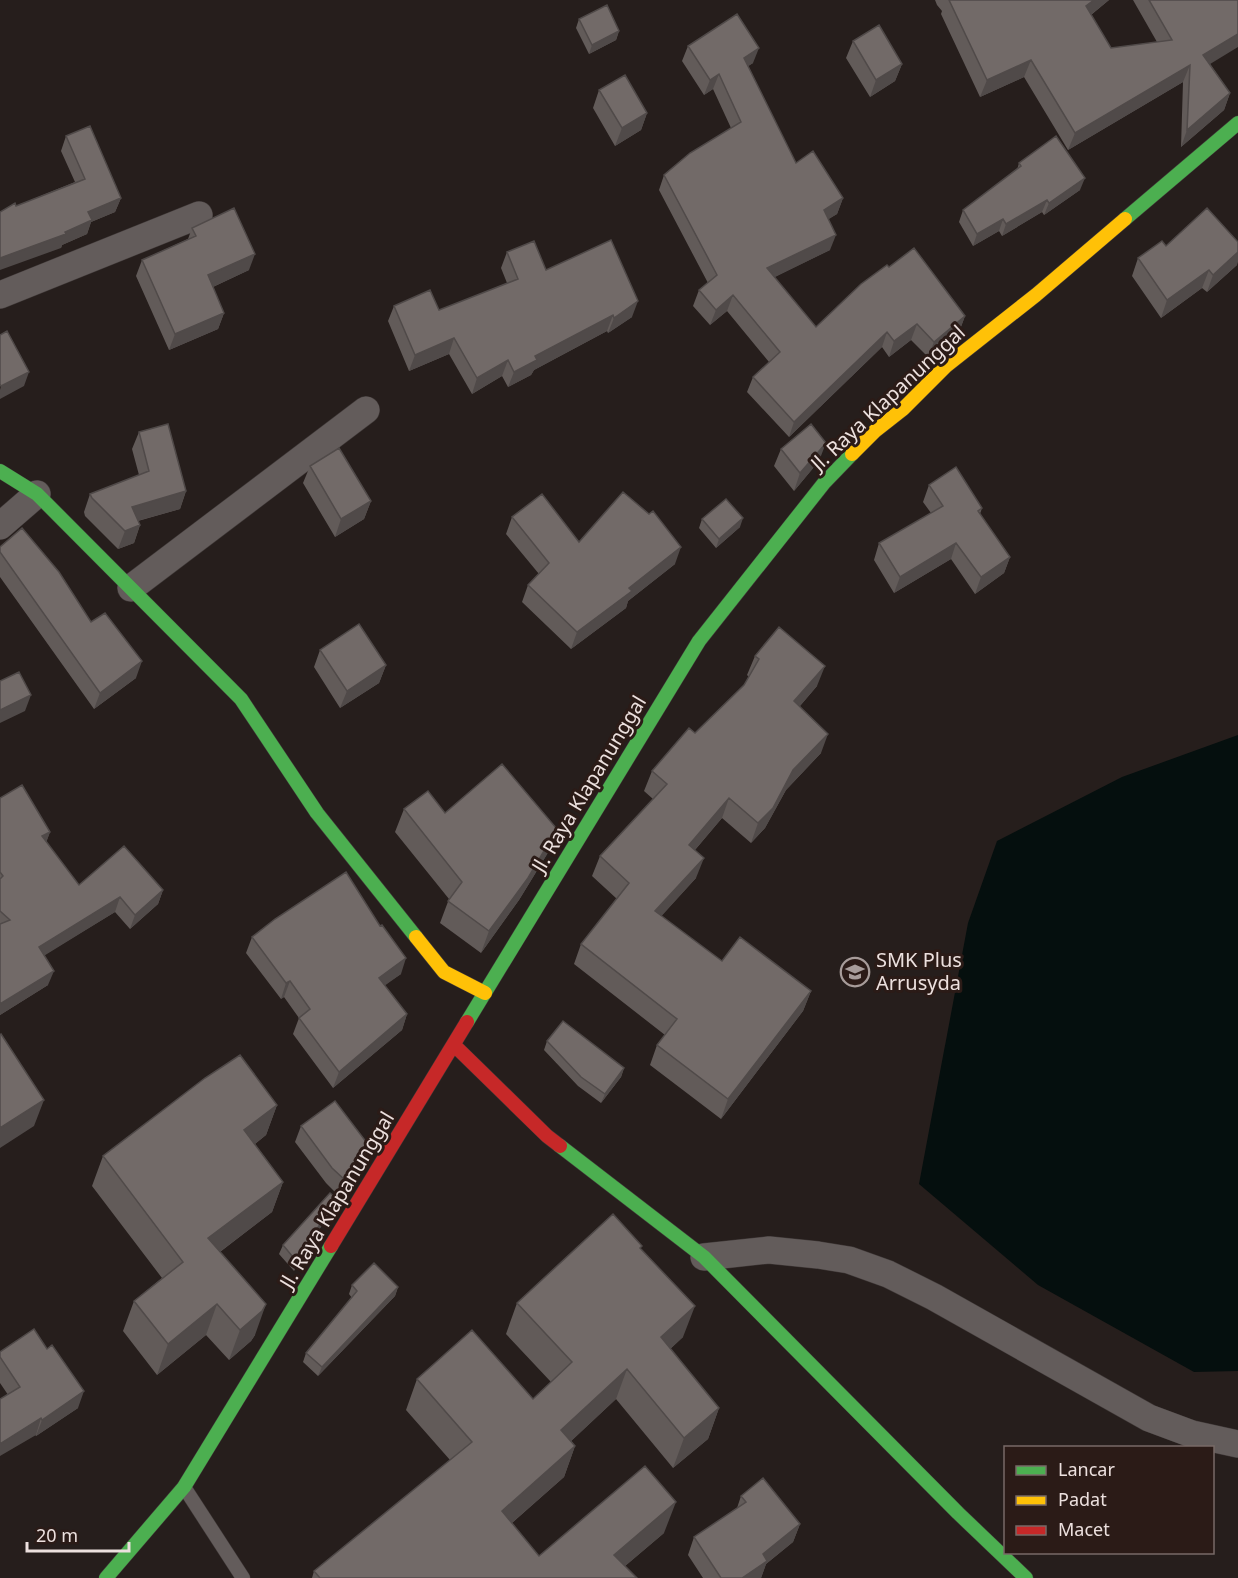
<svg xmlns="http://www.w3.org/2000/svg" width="1238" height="1578" font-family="'Noto Sans',sans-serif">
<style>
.water{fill:#050f0e}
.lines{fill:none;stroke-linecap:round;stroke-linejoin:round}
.lane-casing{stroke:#3f3837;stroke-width:15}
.street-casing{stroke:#3f3837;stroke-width:28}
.fast-casing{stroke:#3f3837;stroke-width:15}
.slow-casing{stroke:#3f3837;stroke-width:15}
.jam-casing{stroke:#3f3837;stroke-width:15}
.lane{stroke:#635c5b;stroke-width:14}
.street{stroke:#635c5b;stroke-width:27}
.fast{stroke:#4caf50;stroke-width:14}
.slow{stroke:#ffc107;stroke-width:14}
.jam{stroke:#c62828;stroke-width:14}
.wall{fill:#625b59}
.shaded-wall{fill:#504a49}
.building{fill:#726a68;stroke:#504a49;stroke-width:1.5}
.labels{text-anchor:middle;stroke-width:6;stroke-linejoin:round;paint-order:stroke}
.street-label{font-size:20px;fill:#ece0de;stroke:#2b1b17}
.poi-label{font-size:20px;fill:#ece0de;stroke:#2b1b17;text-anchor:start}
</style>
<rect width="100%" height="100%" fill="#261e1c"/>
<path class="water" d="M1238 735V1371L1194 1372 1038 1285 919 1184 968 923 997 841 1122 777Z"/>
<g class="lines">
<g class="lane-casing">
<path id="lane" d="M184 1487 243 1578"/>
</g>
<g class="street-casing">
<path id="street" d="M0 295 199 215
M0 526 37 494
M131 588 366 410
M704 1257 769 1250 818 1255 849 1260 888 1274 934 1297 1149 1418 1192 1434 1238 1444"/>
</g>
<g class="fast-casing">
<path id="fast" d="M1125 219 1238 123
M0 471 37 494 241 699 317 813 416 937
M467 1022 699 641 824 483 852 454
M560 1146 704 1257 958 1513 1026 1578
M106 1578 184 1487 331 1246"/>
</g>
<g class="slow-casing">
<path id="slow" d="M852 454 875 431 903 409 946 366 1036 295 1125 219
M416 937 444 972 485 993"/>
</g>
<g class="jam-casing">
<path id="jam" d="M454 1045 547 1136 560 1146
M331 1246 467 1022"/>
</g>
<use href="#lane" class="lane"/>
<use href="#street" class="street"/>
<use href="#fast" class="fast"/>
<use href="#slow" class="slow"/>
<use href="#jam" class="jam"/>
</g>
<path class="wall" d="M935 0H1109L1091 15 1111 48 1157 42 1133 0H1238L1210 64 1230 93 1224 110 1181 147 1183 82 1068 150 1024 77 980 97 941 14 942 11 937 5Z
M579 19 619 31 616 40 589 54 576 28Z
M853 41 902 64 895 81 870 97 846 58Z
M688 46 753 63 748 66 796 163 843 198 837 214 828 219 830 250 774 277 816 327 889 267 965 316 959 332 928 357 911 340 889 357 882 347 789 437 747 392 753 377 769 362 727 311 710 325 693 306 699 290 708 283 659 190 664 175 731 128 713 89 704 95 682 61Z
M599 90 647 113 641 130 615 146 593 108Z
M66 136 121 198 115 212 91 222 87 234 62 245 61 248 16 206 75 182 61 151Z
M1019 163 1080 190 1044 215 1042 212 1002 236 999 231 973 246 959 222 963 210 1017 170Z
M192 228 249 270 213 287 224 313 218 329 169 350 136 276 142 260 188 239Z
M1166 246 1237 265 1207 292 1202 288 1161 318 1132 276 1138 258Z
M507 252 546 270 632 317 608 333 607 331 534 370 531 375 508 387 502 376 472 394 449 354 409 371 388 321 394 306 439 310 507 283 501 268Z
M139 432 186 491 180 509 138 521 140 525 134 543 118 549 85 516 84 512 90 494 139 475 132 449Z
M781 449 819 461 794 491 774 466Z
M310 466 371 501 364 519 335 537 303 483Z
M929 485 982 508 980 514 1010 557 1004 573 975 594 951 559 894 593 874 560 879 543 931 513 923 502Z
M512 517 579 542 675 564 628 601 626 608 571 649 522 602 528 585 539 574 506 534Z
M702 519 740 527 716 548 699 528Z
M0 547 136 678 94 709 0 577Z
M320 650 386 665 379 683 340 708 314 667Z
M755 656 817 686 800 706 821 753 786 790 765 828 751 843 722 818 695 850 696 878 661 916 722 961 811 991 803 1011 721 1119 650 1065 657 1045 665 1035 574 964 581 944 617 899 592 876 600 856 653 799 644 791 652 771 695 733 744 685 749 677 747 675Z
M0 798 50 832 46 842 79 885 163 890 158 904 130 929 115 912 44 955 48 985 0 1015Z
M404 809 445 813 549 851 519 900 481 953 440 923 449 899 395 832Z
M252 937 401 974 384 985 407 1014 402 1030 333 1088 293 1034 299 1018 284 997 281 999 246 953Z
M547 1041 624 1068 621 1077 601 1103 578 1086 544 1050Z
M277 1105 266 1135 255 1144 283 1182 272 1212 220 1252 255 1335 251 1341 229 1360 206 1335 157 1375 123 1331 134 1301 162 1278 92 1186 103 1156Z
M301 1126 362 1159 339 1196 326 1183 295 1142Z
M333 1207 294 1271 279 1254 283 1245Z
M641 1250 683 1337 670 1349 719 1408 708 1439 673 1468 616 1399 571 1441 575 1446 564 1477 512 1523 539 1556 664 1533 625 1566 637 1578H312L314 1571 450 1460 406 1410 417 1379 533 1399 551 1382 506 1334 517 1303Z
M352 1285 398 1287 395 1296 318 1376 303 1362 306 1353 352 1298 349 1294Z
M0 1352 78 1408 36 1436 0 1383Z
M741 1496 800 1524 793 1542 766 1564 761 1578H703L688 1555 694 1537 737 1508Z"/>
<path class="shaded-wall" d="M1094 0H1109L1079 24 1086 6Z
M619 31 616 40 589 54 592 45Z
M1238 34V47L1197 72 1203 55Z
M759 48 753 63 738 73 744 58Z
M1031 60 1024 77 980 97 987 80Z
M902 64 895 81 870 97 876 80Z
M1190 65 1183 82 1068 150 1075 133Z
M719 74 713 89 704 95 710 80Z
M1230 93 1224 110 1181 147 1187 130Z
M647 113 641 130 615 146 622 128Z
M1085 178 1080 190 1044 215 1049 203Z
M121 198 115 212 91 222 87 234 62 245 61 248 0 270V258L65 232 88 212Z
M843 198 837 214 818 226 824 210Z
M1047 200 1042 212 1002 236 1006 224Z
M1003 219 999 231 973 246 977 234Z
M836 235 830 250 761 284 767 268Z
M1238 252V262L1237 265 1207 292 1213 275Z
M255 254 249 270 202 292 208 275Z
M1209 270 1202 288 1161 318 1167 300Z
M733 295 727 311 710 325 716 310Z
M638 301 632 317 608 333 614 318Z
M224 313 218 329 169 350 175 334Z
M613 315 607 331 534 370 531 375 508 387 514 372 535 356Z
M965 316 959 332 928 357 934 342Z
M917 324 911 340 889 357 894 341Z
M887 332 882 347 789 437 794 422Z
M454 338 449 354 409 371 415 355Z
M508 360 502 376 472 394 477 378Z
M29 372 24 386 0 399V390L1 386Z
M826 443 819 461 794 491 800 473Z
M186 491 180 509 126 524 132 507Z
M371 501 364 519 335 537 341 519Z
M743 518 740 527 716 548 719 539Z
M140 525 134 543 118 549 125 531Z
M956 543 951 559 894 593 900 577Z
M681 547 675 564 628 601 626 608 571 649 577 632 629 588Z
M1010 557 1004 573 975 594 981 577Z
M142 661 136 678 94 709 100 693Z
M386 665 379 683 340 708 347 691Z
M825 666 817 686 787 721 794 701Z
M31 695 25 711 0 723V710Z
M828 734 821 753 786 790 765 828 751 843 758 823 793 770Z
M729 798 722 818 682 865 689 845Z
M557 829 549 851 519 900 481 953 489 931Z
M50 832 45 846 42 836Z
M704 858 696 878 648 931 655 911Z
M163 890 158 904 130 929 135 915Z
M120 897 115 912 34 962 39 947Z
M406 958 401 974 373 994 379 978Z
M54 971 48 985 0 1015V1004Z
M290 981 284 997 281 999 286 983Z
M811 991 803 1011 721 1119 728 1099Z
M407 1014 402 1030 333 1088 339 1072Z
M624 1068 621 1077 601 1103 605 1094Z
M44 1100 34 1126 0 1148V1128Z
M277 1105 266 1135 234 1160 244 1130Z
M367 1143 362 1159 339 1196 345 1180Z
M283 1182 272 1212 197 1269 208 1238Z
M336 1198 333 1207 294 1271 297 1262Z
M398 1287 395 1296 318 1376 322 1367Z
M217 1304 206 1335 157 1375 168 1344Z
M266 1304 255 1335 251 1341 229 1360 240 1330Z
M695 1306 683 1337 650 1368 661 1337Z
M627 1369 616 1399 550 1461 561 1430Z
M84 1391 78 1408 36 1436 42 1420Z
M719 1408 708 1439 673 1468 684 1438Z
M41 1418 36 1435 0 1456V1444Z
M575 1446 564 1477 491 1541 502 1511Z
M676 1502 664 1533 611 1578 614 1555Z
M800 1524 793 1542 766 1564 761 1578H742L763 1554Z"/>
<path class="building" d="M949 0H1094L1086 6 1111 48 1172 40 1149 0H1238V34L1203 55 1230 93 1187 130 1190 65 1075 133 1031 60 987 80Z
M607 5 619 31 592 45 579 19Z
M737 14 759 48 744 58 796 163 813 151 843 198 824 210 836 235 767 268 816 327 861 284 887 265 889 267 914 248 965 316 934 342 917 324 894 341 887 332 794 422 753 377 780 352 733 295 716 310 699 290 717 275 664 175 690 153 741 122 719 74 710 80 688 46Z
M879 25 902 64 876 80 853 41Z
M625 75 647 113 622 128 599 90Z
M90 126 121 198 88 212 92 220 65 232 66 234 0 258V212L15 203 16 206 85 179 66 136Z
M1056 136 1085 178 1049 203 1047 200 1006 224 1003 219 977 234 963 210 1021 166 1019 163Z
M234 208 255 254 208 275 224 313 175 334 142 260 196 236 192 228Z
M1207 208 1238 242V252L1213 275 1209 270 1167 300 1138 258 1162 241 1166 246Z
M611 240 638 301 614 318 613 315 535 356 537 360 514 372 508 360 477 378 454 338 415 355 394 306 430 290 439 310 518 279 507 252 534 241 546 270Z
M7 331 29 372 1 386 0 384V335Z
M168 424 186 491 132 507 140 525 125 531 92 498 90 494 149 471 139 432Z
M811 424 826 443 800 473 781 449Z
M339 448 371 501 341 519 310 466Z
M956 467 982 508 978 511 1010 557 981 577 956 543 900 577 879 543 943 506 929 485Z
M623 492 649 514 653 511 681 547 629 588 632 591 577 632 528 585 549 563 512 517 542 494 579 542Z
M726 499 743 518 719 539 702 519Z
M22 528 59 572 91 622 105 613 142 661 100 693 0 552V547Z
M359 624 386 665 347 691 320 650Z
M779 627 825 666 794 701 828 734 793 770 773 808 758 823 729 798 689 845 704 858 655 911 722 961 740 937 811 991 728 1099 657 1045 677 1019 581 944 629 883 600 856 667 784 652 771 689 728 695 733 744 685 759 659 755 656Z
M19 672 31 695 0 710V681Z
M502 764 557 829 528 878 489 931 448 901 462 882 404 809 428 791 445 813Z
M22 785 50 832 42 836 79 885 124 846 163 890 135 915 120 897 39 947 54 971 0 1004V924L10 920 0 911V879L3 876 0 872V798Z
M346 872 380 926 382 925 406 958 379 978 407 1014 339 1072 299 1018 310 1009 290 981 286 983 252 937 275 919Z
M563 1021 624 1068 605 1094 581 1077 547 1041Z
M1 1034 44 1100 0 1128V1035Z
M240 1055 277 1105 244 1130 283 1182 208 1238 266 1304 262 1311 240 1330 217 1304 168 1344 134 1301 183 1262 103 1156 205 1078Z
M335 1101 367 1143 345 1180 332 1168 301 1126Z
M330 1193 336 1198 297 1262 283 1245Z
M613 1214 642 1246 640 1248 695 1306 661 1337 719 1408 684 1438 627 1369 561 1430 575 1446 502 1511 539 1556 645 1466 676 1502 614 1555 637 1578H320L314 1571 472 1442 417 1379 472 1330 533 1399 572 1362 517 1303Z
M374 1263 398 1287 322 1367 306 1353 357 1291 352 1285Z
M34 1329 47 1349 52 1345 84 1391 42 1420 41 1418 0 1444V1399L20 1387 0 1357V1352Z
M763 1478 800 1524 763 1554 767 1561 742 1578H721L694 1537 746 1502 741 1496Z"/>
<defs>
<g id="school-ring" transform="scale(1.5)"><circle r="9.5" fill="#2b1b17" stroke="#a79c9a" stroke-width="1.5"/><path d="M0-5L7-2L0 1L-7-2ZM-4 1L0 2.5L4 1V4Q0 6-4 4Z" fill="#a79c9a"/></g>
</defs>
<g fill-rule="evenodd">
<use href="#school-ring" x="855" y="972"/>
</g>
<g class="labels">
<g class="street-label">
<text transform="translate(888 398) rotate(-43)" y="7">Jl. Raya Klapanunggal</text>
<text transform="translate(589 784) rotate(-59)" y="7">Jl. Raya Klapanunggal</text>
<text transform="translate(337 1200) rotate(-59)" y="7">Jl. Raya Klapanunggal</text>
</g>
<g class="poi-label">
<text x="876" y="967">SMK Plus<tspan x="876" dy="23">Arrusyda</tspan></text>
</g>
</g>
<rect x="1004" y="1446" width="210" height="108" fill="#2b1b17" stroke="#786a67" stroke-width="1.5"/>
<rect x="1016" y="1466" width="30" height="9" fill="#4caf50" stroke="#786a67" stroke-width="1.5"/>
<text x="1058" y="1476" font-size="18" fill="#ece0de">Lancar</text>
<rect x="1016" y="1496" width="30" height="9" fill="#ffc107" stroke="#786a67" stroke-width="1.5"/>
<text x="1058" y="1506" font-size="18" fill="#ece0de">Padat</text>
<rect x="1016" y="1526" width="30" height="9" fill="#c62828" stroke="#786a67" stroke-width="1.5"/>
<text x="1058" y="1536" font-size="18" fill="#ece0de">Macet</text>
<path d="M27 1542v9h102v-9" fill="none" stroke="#ece0de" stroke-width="3"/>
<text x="36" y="1542" font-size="18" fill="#ece0de" stroke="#2b1b17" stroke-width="4.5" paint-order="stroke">20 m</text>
</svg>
